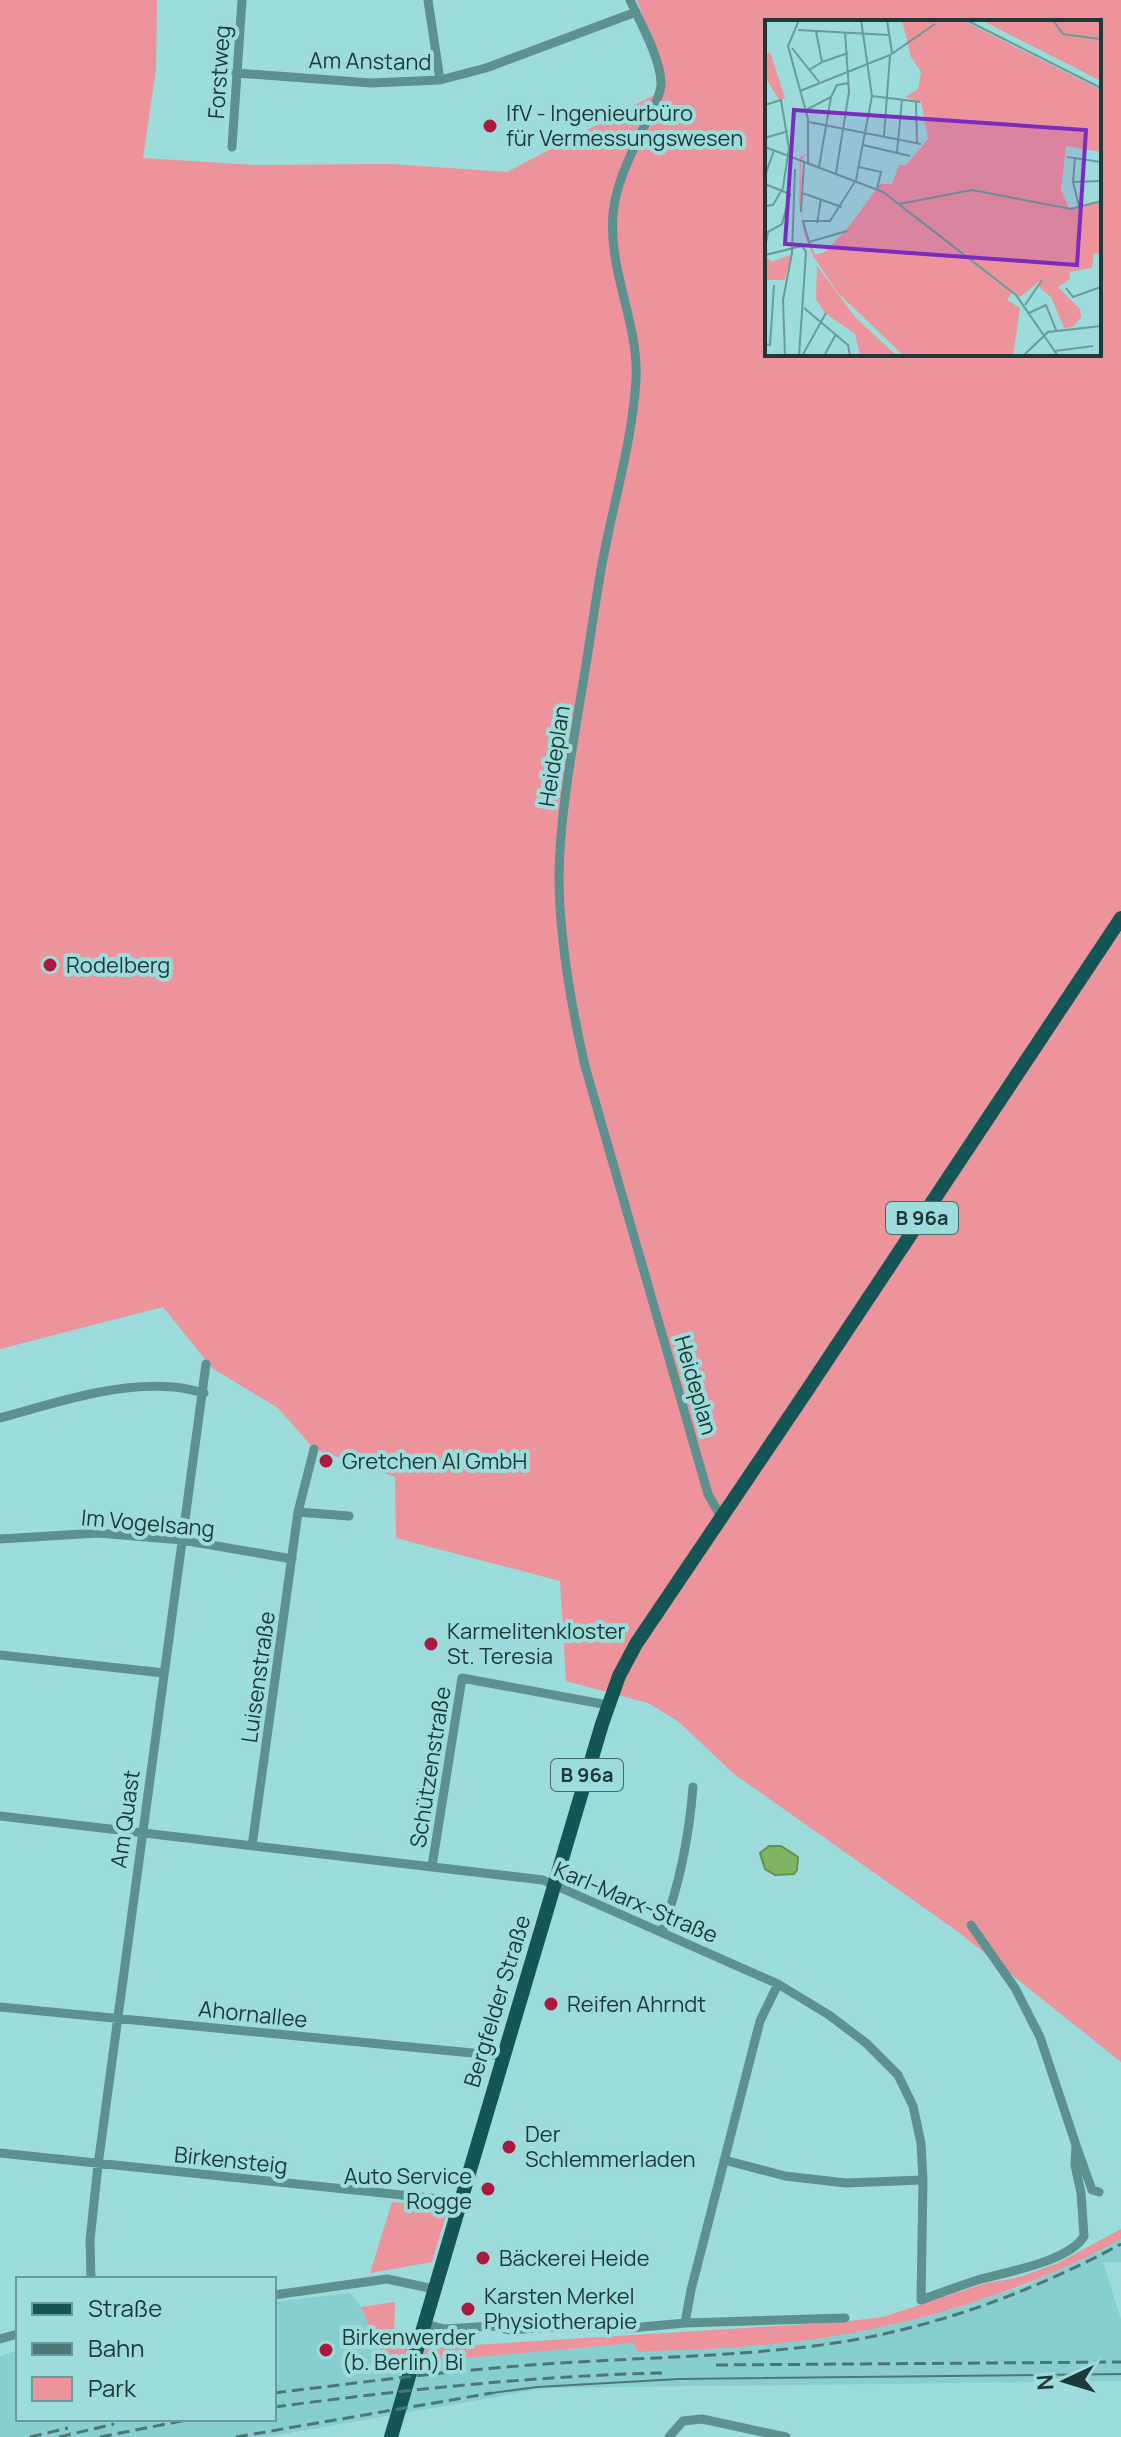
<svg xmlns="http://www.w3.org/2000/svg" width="1121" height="2437" font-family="Manrope,sans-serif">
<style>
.built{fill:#87cfce}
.green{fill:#ed939b;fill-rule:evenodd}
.water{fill:#82b462;stroke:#648f55;stroke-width:2}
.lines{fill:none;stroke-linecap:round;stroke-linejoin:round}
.minor{stroke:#5c9190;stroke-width:9}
.primary{stroke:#145555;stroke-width:14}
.tram{stroke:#4e7676;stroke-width:2}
.rail{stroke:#4e7676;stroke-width:3;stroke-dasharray:12 6;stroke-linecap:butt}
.poi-dot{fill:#ad183e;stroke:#9cdcdb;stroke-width:3}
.labels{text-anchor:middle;stroke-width:8;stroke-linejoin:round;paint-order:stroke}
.shield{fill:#9cdcdb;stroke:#446969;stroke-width:2}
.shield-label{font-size:20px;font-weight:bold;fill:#1e3838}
.street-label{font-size:22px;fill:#1e3838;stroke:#9cdcdb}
.poi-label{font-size:22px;fill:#1e3838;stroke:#9cdcdb;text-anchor:start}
.inset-road{fill:none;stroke:#6a9a9a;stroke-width:2}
.view{fill:#7b2cbf;fill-opacity:0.15;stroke:#7b2cbf;stroke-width:4}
.inset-edge{fill:none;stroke:#1e3838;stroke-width:4}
</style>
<rect width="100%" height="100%" fill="#9cdcdb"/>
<path class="built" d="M1121 2239V2262H1103L1121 2319V2381L547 2388 266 2437H0V2356L18 2350V2419H274V2302L350 2293 361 2307 386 2364 634 2343 637 2352 767 2345 891 2325 950 2310 1024 2286Z"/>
<path class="green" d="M0 0H157L156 69 143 158 255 165 391 164 507 172 652 96 664 87 656 52 637 0H1121V2062L957 1931 734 1774 679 1722 648 1703 566 1681 560 1581 396 1538 395 1477 314 1449 278 1408 212 1368 163 1307 0 1349ZM767 22H1099V354H767Z
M392 2202 448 2208 432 2262 370 2273Z
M1121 2229V2239C1011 2299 889 2333 765 2345 722 2349 679 2350 637 2352L634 2343 386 2365 361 2307 395 2302 394 2335 411 2336 408 2349 842 2322 883 2317 983 2284 1020 2277 1058 2263Z"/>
<path class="water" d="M769 1846H781L798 1857 797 1870 794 1874 775 1875 765 1869 760 1853Z"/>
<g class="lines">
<path class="minor" d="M428 0 440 80
M630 0C640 22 662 61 661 85 660 97 653 108 648 118 634 149 616 180 613 214 608 271 639 323 636 380 632 444 612 507 601 570 593 616 587 662 579 707 570 763 560 818 559 875 559 938 571 1005 585 1066L708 1494 721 1517
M236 73 371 83 440 80 486 68 636 12
M232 147 242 0
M0 1418C55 1403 115 1382 173 1387 183 1387 194 1391 204 1393
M298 1512 349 1516
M0 1539 98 1533 182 1540 292 1559
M0 1655 164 1673
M0 1816 543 1880 778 1984 829 2015 866 2043 898 2075 913 2106 921 2143 923 2180 921 2300C941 2293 961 2285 981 2279 1007 2272 1070 2261 1084 2236L1081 2193 1075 2165 1076 2145 1040 2037 1015 1988 971 1925
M252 1846 298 1512 314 1449
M432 1866 462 1678 608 1705
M662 1931C680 1884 689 1837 693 1787
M0 2007 503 2056
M1077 2148 1092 2190 1099 2192
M0 2153 459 2201
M724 2160 785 2176 846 2183 923 2180
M91 2279 90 2240 98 2165 206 1364
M274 2295 387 2279 434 2289
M685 2323 691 2290 760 2021 778 1984
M425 2324 445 2329 493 2326 510 2330 580 2325 631 2328 685 2323 845 2318
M0 2339 18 2334
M669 2437 683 2421 702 2419 786 2437"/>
<path class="primary" d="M391 2437 602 1724 619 1676 636 1644 806 1392 1121 918"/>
<path class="tram" d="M492 2393 537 2387 679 2379 1121 2374"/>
<path class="rail" d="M716 2365 1121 2362
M274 2393C364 2382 455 2370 545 2364 644 2357 744 2357 842 2342 940 2326 1034 2291 1121 2244
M274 2407C403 2390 532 2376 662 2373
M30 2437 68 2428
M59 2437 114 2424
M100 2437 192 2419
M236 2437 492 2393"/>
</g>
<g class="poi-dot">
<circle cx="490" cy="126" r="8"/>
<circle cx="50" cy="965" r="8"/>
<circle cx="326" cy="1461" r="8"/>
<circle cx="431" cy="1644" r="8"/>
<circle cx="551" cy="2004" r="8"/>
<circle cx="509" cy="2147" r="8"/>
<circle cx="488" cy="2189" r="8"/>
<circle cx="483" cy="2258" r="8"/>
<circle cx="468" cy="2309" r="8"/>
<circle cx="326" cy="2350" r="8"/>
</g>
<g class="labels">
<g class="shield">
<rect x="886" y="1202" width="72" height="32" rx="6"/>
<rect x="551" y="1759" width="72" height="32" rx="6"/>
</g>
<g class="shield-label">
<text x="922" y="1225">B 96a</text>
<text x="587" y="1782">B 96a</text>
</g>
<g class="street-label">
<text transform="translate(370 61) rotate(1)" y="8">Am Anstand</text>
<text transform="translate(219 72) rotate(-86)" y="8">Forstweg</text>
<text transform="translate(554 756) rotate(-81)" y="8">Heideplan</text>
<text transform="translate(696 1385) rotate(74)" y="8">Heideplan</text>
<text transform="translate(148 1523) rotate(5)" y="8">Im Vogelsang</text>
<text transform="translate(258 1677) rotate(-82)" y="8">Luisenstraße</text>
<text transform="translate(430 1767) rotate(-81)" y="8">Schützenstraße</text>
<text transform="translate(125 1819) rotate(-82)" y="8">Am Quast</text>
<text transform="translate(636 1902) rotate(23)" y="8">Karl-Marx-Straße</text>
<text transform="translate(497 2001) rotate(-73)" y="8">Bergfelder Straße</text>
<text transform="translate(253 2014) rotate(6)" y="8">Ahornallee</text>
<text transform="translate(231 2160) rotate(6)" y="8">Birkensteig</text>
</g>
<g class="poi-label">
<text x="506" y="121">IfV - Ingenieurbüro<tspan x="506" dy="25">für Vermessungswesen</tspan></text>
<text x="66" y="973">Rodelberg</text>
<text x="342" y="1469">Gretchen AI GmbH</text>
<text x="447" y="1639">Karmelitenkloster<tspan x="447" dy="25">St. Teresia</tspan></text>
<text x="567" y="2012">Reifen Ahrndt</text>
<text x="525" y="2142">Der<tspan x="525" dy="25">Schlemmerladen</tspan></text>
<text x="472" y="2184" text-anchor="end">Auto Service<tspan x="472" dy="25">Rogge</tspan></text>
<text x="499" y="2266">Bäckerei Heide</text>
<text x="484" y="2304">Karsten Merkel<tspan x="484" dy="25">Physiotherapie</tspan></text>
<text x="342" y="2345">Birkenwerder<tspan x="342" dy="25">(b. Berlin) Bi</tspan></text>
</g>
</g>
<g transform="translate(765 20)">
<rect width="336" height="336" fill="#9cdcdb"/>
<path d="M137 0H197L336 70V132L301 126 296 170 304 188 336 182V234L329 233 327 248 305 252V259L293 267 315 289 316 297 308 307 299 308 286 277 274 267 276 260 255 277 248 271 242 280 255 288 248 336H139L73 273 48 236 39 214 34 183 35 137 42 134 36 140V197L50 235 60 232 82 209 115 164H127L134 145H141L163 119 156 82 140 77 153 69 156 52 146 37ZM216 0H336V18L293 12 336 19V61ZM5 32 20 78 14 80 0 57V35ZM0 235 6 242 26 235 20 260H0ZM52 246 90 297 132 336H95L90 314 60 293 51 279Z" fill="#ed939b"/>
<path class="inset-road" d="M34 0 23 26 43 99V143M122 0 127 33M201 0 336 68M288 0 298 14 336 19M33 10 124 15M27 28 54 62M57 42 83 33M44 50 57 42 51 11M35 71 125 35 170 4M107 76 155 82M151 81 152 123M0 85 16 80 24 128 18 168 8 185 0 186M41 90 66 77 72 65 84 63M44 102 156 124M119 116 125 35M0 118 23 111M98 125 145 136M0 127 118 172 251 275 293 336M132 132 137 80M302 137 336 142M310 138 308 162 314 186M54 147 66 77M94 147 116 152 112 169M71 153 84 72 80 12M0 156 9 130M308 162 336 161M0 164 25 174 17 204 3 212 0 228M37 173 77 187M134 184 207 170 306 189 336 181M36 192 39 142M52 203 56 179M82 211 44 222 38 201H65L91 160 107 76 96 0M0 235 37 226 41 232 34 336M301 268 308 277 336 267M260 285 277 260M39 288 83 325 85 336M264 293 281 285 291 310M0 324 5 325 9 265M290 331 328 326M20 336 18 280 27 233 30 149M37 336 61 293M59 336 71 314M258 336 283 312 336 306"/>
<path class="view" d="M29 90 321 110 312 245 20 224Z"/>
<rect width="336" height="336" class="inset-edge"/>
</g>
<rect x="16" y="2277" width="260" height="144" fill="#9cdcdb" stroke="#6a9a9a" stroke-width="2"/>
<rect x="32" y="2303" width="40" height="12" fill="#145555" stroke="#6a9a9a" stroke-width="2"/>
<text x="88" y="2317" font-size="24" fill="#1e3838">Straße</text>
<rect x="32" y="2343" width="40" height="12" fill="#4e7676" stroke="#6a9a9a" stroke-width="2"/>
<text x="88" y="2357" font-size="24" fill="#1e3838">Bahn</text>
<rect x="32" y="2377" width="40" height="24" fill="#ed939b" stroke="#6a9a9a" stroke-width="2"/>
<text x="88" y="2397" font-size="24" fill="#1e3838">Park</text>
<g transform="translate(1065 2381) rotate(266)" stroke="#9cdcdb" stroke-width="6" paint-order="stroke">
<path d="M0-6L14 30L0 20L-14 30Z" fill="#1e3838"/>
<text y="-12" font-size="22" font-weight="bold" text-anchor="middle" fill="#1e3838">N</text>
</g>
</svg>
